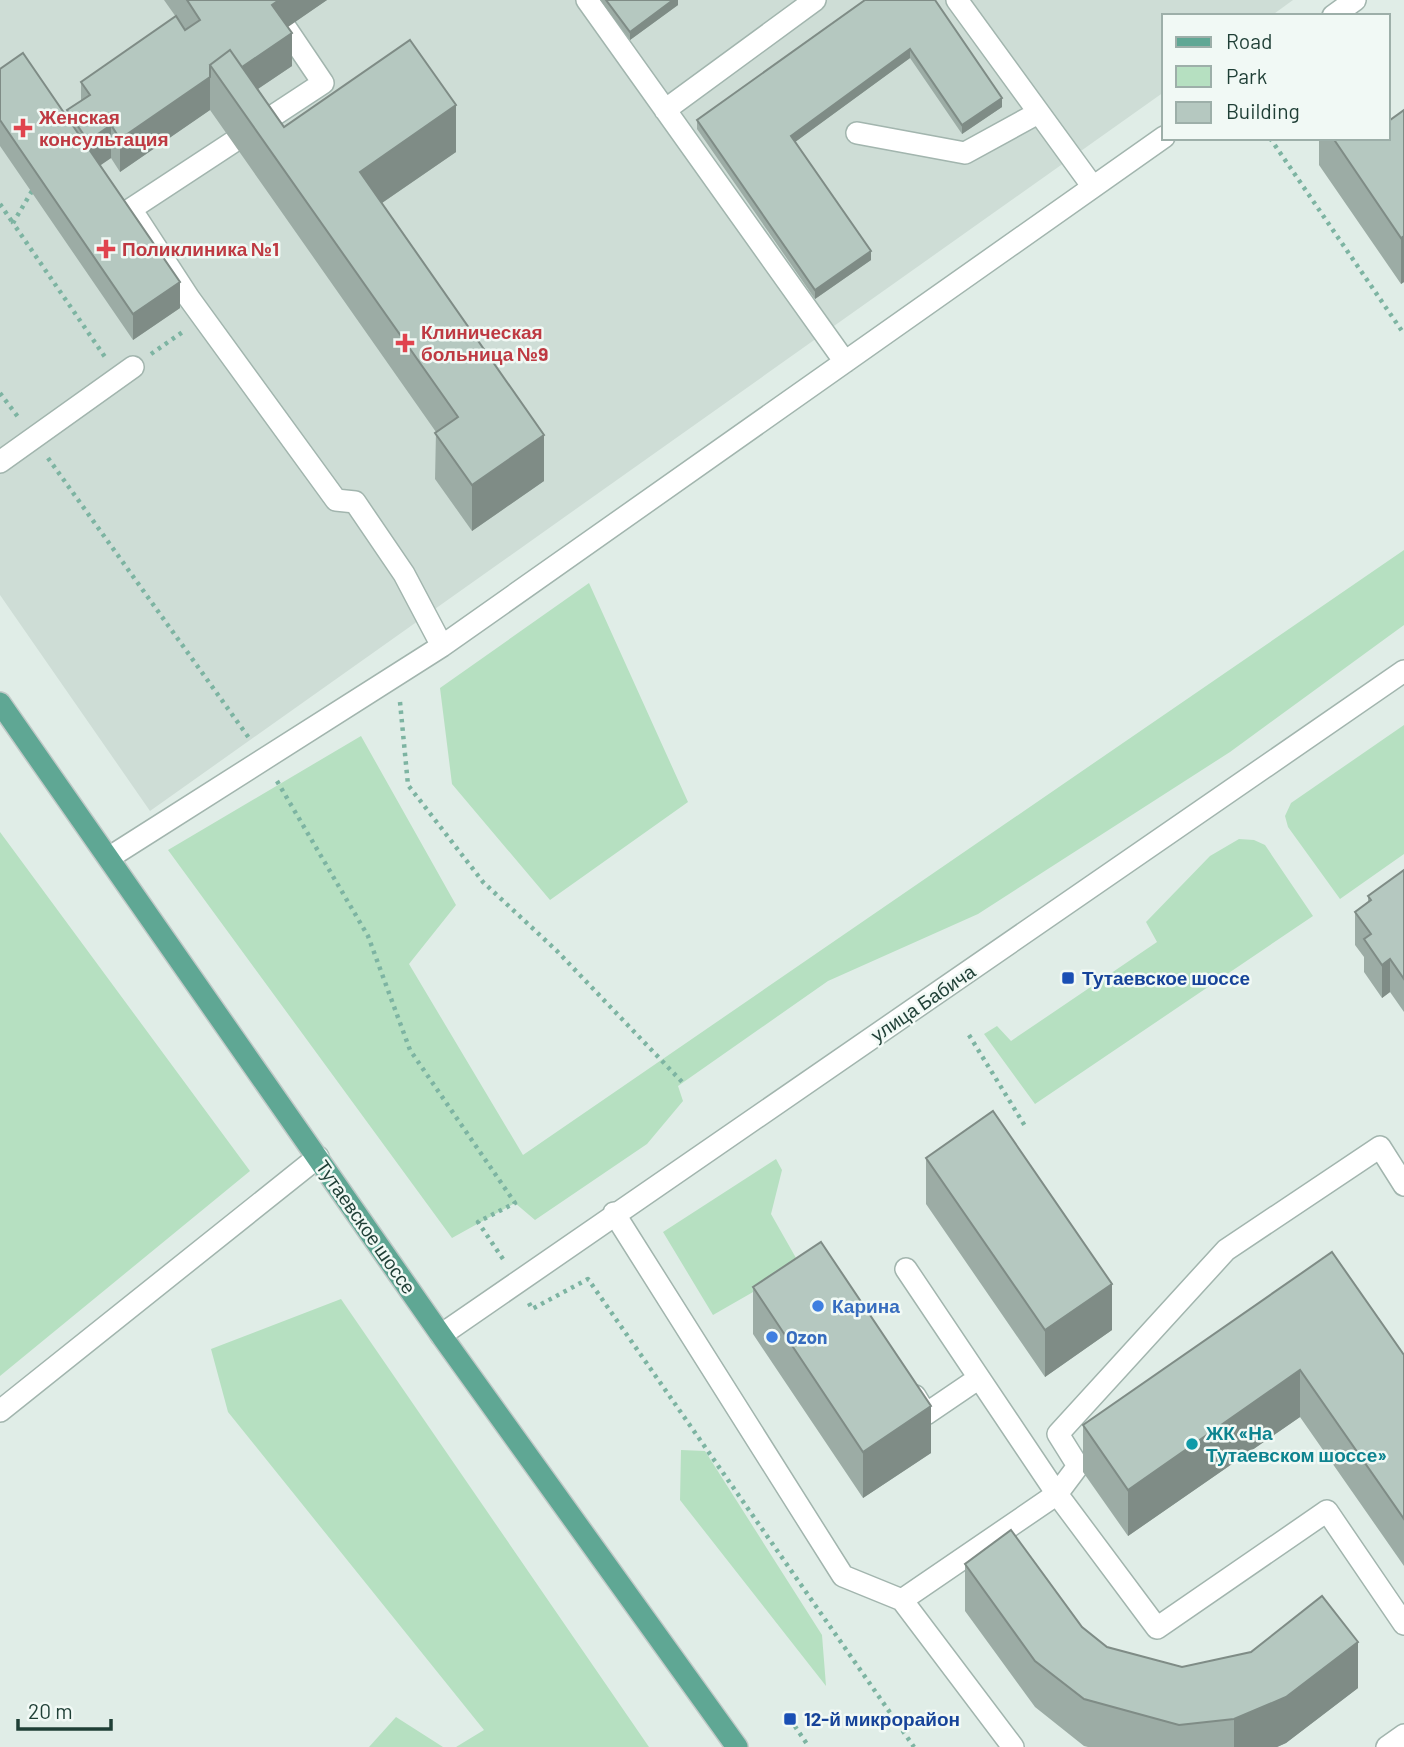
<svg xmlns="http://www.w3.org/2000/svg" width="1404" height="1747" font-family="Barlow,sans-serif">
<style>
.built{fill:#ceddd6}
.green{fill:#b6e0c1}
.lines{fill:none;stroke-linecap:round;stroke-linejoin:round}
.minor-casing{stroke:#a2b5ae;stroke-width:24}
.major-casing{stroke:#c0c9c7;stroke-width:24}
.path{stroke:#7db4a2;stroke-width:4.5;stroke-dasharray:3.5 5;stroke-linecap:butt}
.minor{stroke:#fff;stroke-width:21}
.major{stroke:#5fa794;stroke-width:21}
.wall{fill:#9caca5}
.shaded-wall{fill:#7f8c86}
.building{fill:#b5c8c0;stroke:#7f8c86;stroke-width:2}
.health-dot{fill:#e0444e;stroke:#f1f9f5;stroke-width:2.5}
.transit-dot{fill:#1a4fb4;stroke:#f1f9f5;stroke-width:2.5}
.shop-dot{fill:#3f7fe0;stroke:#f1f9f5;stroke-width:2.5}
.culture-dot{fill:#0f9aa8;stroke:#f1f9f5;stroke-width:2.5}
.labels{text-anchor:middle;stroke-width:5;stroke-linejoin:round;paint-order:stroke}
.health-label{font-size:19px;font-weight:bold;fill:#be3a42;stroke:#f1f9f5;text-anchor:start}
.transit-label{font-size:19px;font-weight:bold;fill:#164399;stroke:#f1f9f5;text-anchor:start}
.street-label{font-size:19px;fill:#1f3f36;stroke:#f1f9f5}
.shop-label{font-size:19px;font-weight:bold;fill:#366cbe;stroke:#f1f9f5;text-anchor:start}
.culture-label{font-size:19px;font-weight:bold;fill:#0d838f;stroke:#f1f9f5;text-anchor:start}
</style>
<rect width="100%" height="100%" fill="#e0ede7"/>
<path class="built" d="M0 0H1293L1271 16H1164V92L150 811 0 595Z"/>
<path class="green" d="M1404 550V625L1230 752 978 914 828 981 678 1086 683 1101 647 1144 535 1220 515 1203 452 1238 168 850 361 736 456 905 409 964 523 1155Z
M589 583 688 802 550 900 452 784 440 688Z
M1404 725V854L1340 899 1288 827 1285 816 1291 803Z
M0 832 250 1171 0 1376Z
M1239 839 1254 840 1265 845 1313 916 1035 1104 984 1034 997 1026 1011 1041 1157 942 1146 922 1210 856Z
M776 1159 782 1170 771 1214 800 1265 713 1315 663 1232Z
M341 1299 649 1747H456L484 1730 228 1412 211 1349Z
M681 1450 705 1451 822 1635 826 1686 680 1500Z
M396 1717 443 1747H369Z"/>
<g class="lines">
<g class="minor-casing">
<path id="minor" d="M587 0 845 362
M957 0 1093 187
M1333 16 1355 0
M665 110 815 0
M253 129 323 83 267 0
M857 133 965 153 1038 113
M233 142 131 209 189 298 336 500 355 502 404 574 442 646
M0 462 133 367
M110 857 442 646 1164 137
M614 1213 843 1576 902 1600 1013 1747
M906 1269 1057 1494 1157 1628 1327 1511 1404 1624
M441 1335 1404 671
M915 1396 926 1414 979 1378
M0 1411 318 1157
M902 1600 1057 1494 1078 1466 1058 1434 1226 1250 1380 1147 1404 1185
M1387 1747 1404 1735"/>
</g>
<g class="major-casing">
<path id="major" d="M0 703 441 1335 737 1747"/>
</g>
<path class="path" d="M1270 138 1404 334
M32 191 13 223 105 357
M0 204 13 223
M151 354 184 331
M0 393 18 417
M48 458 249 738
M400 702 408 785 483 882 557 951 685 1085
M277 781 368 936 410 1050 515 1203 478 1222 505 1262
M969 1035 1025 1126
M529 1303 532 1309 588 1279 914 1747
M790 1719 809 1747"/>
<use href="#minor" class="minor"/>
<use href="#major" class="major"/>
</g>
<path class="wall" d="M164 0H327L287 27 292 66 258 89 284 127 456 152 382 203 544 481 472 531 435 479 436 432 210 110 120 172 111 158 100 165 180 308 133 340 0 146V69L67 118V110L81 101V82L176 17Z
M600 0H678V5L630 40Z
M865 0 1002 107 962 134 910 58 795 142 871 260 815 299 697 129V120Z
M1404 110V282L1401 284 1319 165V138H1388L1390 120Z
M1404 870V1012L1390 992 1382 998 1364 972V957L1355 945V912L1368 902V896Z
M926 1158 1112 1330 1045 1377 926 1204Z
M1332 1252 1404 1355V1566L1300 1417 1128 1536 1083 1472V1425Z
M753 1287 931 1453 863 1498 753 1334Z
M965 1564 1082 1627 1107 1647 1182 1667 1358 1688 1286 1743 1277 1747H1088L1084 1746 1035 1707 965 1611Z"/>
<path class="shaded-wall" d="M279 0H327L272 38V5Z
M673 0H678V5L630 40V32Z
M292 33V66L237 103 236 71Z
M910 49V58L791 145V136Z
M210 77V110L120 172V139Z
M1002 98V107L962 134V125Z
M456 105V152L360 218V172Z
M111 125V158L88 174V141Z
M1404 236V282L1401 284V238Z
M871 251V260L815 299V290Z
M180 282V308L133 340V314Z
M544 435V481L472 531V485Z
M1390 959V992L1382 998V965Z
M1112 1284V1330L1045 1377V1330Z
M1300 1370V1417L1128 1536V1490Z
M931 1406V1453L863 1498V1452Z
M1358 1642V1688L1286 1743 1277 1747H1234V1719Z"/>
<path class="building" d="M187 0H279L272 5 292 33 242 67 230 50 210 65V77L120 139 111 125 88 141 67 110 90 95 81 82 176 16 185 30 200 20Z
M606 0H673L630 32Z
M865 0H935L1002 98 962 125 910 49 791 136 871 251 815 290 697 120Z
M410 40 456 105 360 172 544 435 472 485 435 433 458 417 210 65 230 50 284 127Z
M23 53 180 282 133 314 0 120V69Z
M1404 110V236L1401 238 1333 138H1388V117L1390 120Z
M1404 870V979L1390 959 1382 965 1364 939 1371 934 1355 912 1371 900 1368 896Z
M993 1111 1112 1284 1045 1330 926 1158Z
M821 1242 931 1406 863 1452 753 1287Z
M1332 1252 1404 1355V1519L1300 1370 1128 1490 1083 1425Z
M1011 1530 1082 1627 1107 1647 1182 1667 1251 1652 1322 1596 1358 1642 1286 1697 1234 1719 1179 1725 1084 1699 1035 1661 965 1564Z"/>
<g class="health-dot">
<path d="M19.5 117.5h7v7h7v7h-7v7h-7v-7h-7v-7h7z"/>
<path d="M102.5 238.5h7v7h7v7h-7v7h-7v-7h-7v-7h7z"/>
<path d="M401.5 332.5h7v7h7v7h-7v7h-7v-7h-7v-7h7z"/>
</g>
<g class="transit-dot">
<rect x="1061" y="971" width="14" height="14" rx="3.5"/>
<rect x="783" y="1712" width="14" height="14" rx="3.5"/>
</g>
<g class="shop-dot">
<circle cx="818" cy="1306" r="7"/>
<circle cx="772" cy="1337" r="7"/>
</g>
<circle class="culture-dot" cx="1192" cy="1444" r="7"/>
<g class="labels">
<g class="health-label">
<text x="39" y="124">Женская<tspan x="39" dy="22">консультация</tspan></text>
<text x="122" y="256">Поликлиника №1</text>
<text x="421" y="339">Клиническая<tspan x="421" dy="22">больница №9</tspan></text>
</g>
<g class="transit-label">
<text x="1082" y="985">Тутаевское шоссе</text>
<text x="804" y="1726">12-й микрорайон</text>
</g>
<g class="street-label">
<text transform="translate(923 1003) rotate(-34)" y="7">улица Бабича</text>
<text transform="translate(366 1227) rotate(55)" y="7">Тутаевское шоссе</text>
</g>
<g class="shop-label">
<text x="832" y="1313">Карина</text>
<text x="786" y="1344">Ozon</text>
</g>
<g class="culture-label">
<text x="1206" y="1440">ЖК «На<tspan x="1206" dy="22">Тутаевском шоссе»</tspan></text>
</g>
</g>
<rect x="1162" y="14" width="228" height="126" fill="#f1f9f5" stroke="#9dafa9" stroke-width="2"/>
<rect x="1176" y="37" width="35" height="10" fill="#5fa794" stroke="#9dafa9" stroke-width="2"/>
<text x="1226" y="49" font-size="21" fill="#1f3f36">Road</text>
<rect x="1176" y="66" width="35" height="21" fill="#b6e0c1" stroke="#9dafa9" stroke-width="2"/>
<text x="1226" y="84" font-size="21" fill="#1f3f36">Park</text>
<rect x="1176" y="102" width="35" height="21" fill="#b5c8c0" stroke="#9dafa9" stroke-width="2"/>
<text x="1226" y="119" font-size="21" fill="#1f3f36">Building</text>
<path d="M18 1719v10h93v-10" fill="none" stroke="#1f3f36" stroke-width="3.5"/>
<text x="28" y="1719" font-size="21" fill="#1f3f36" stroke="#f1f9f5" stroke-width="5" paint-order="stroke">20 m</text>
</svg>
